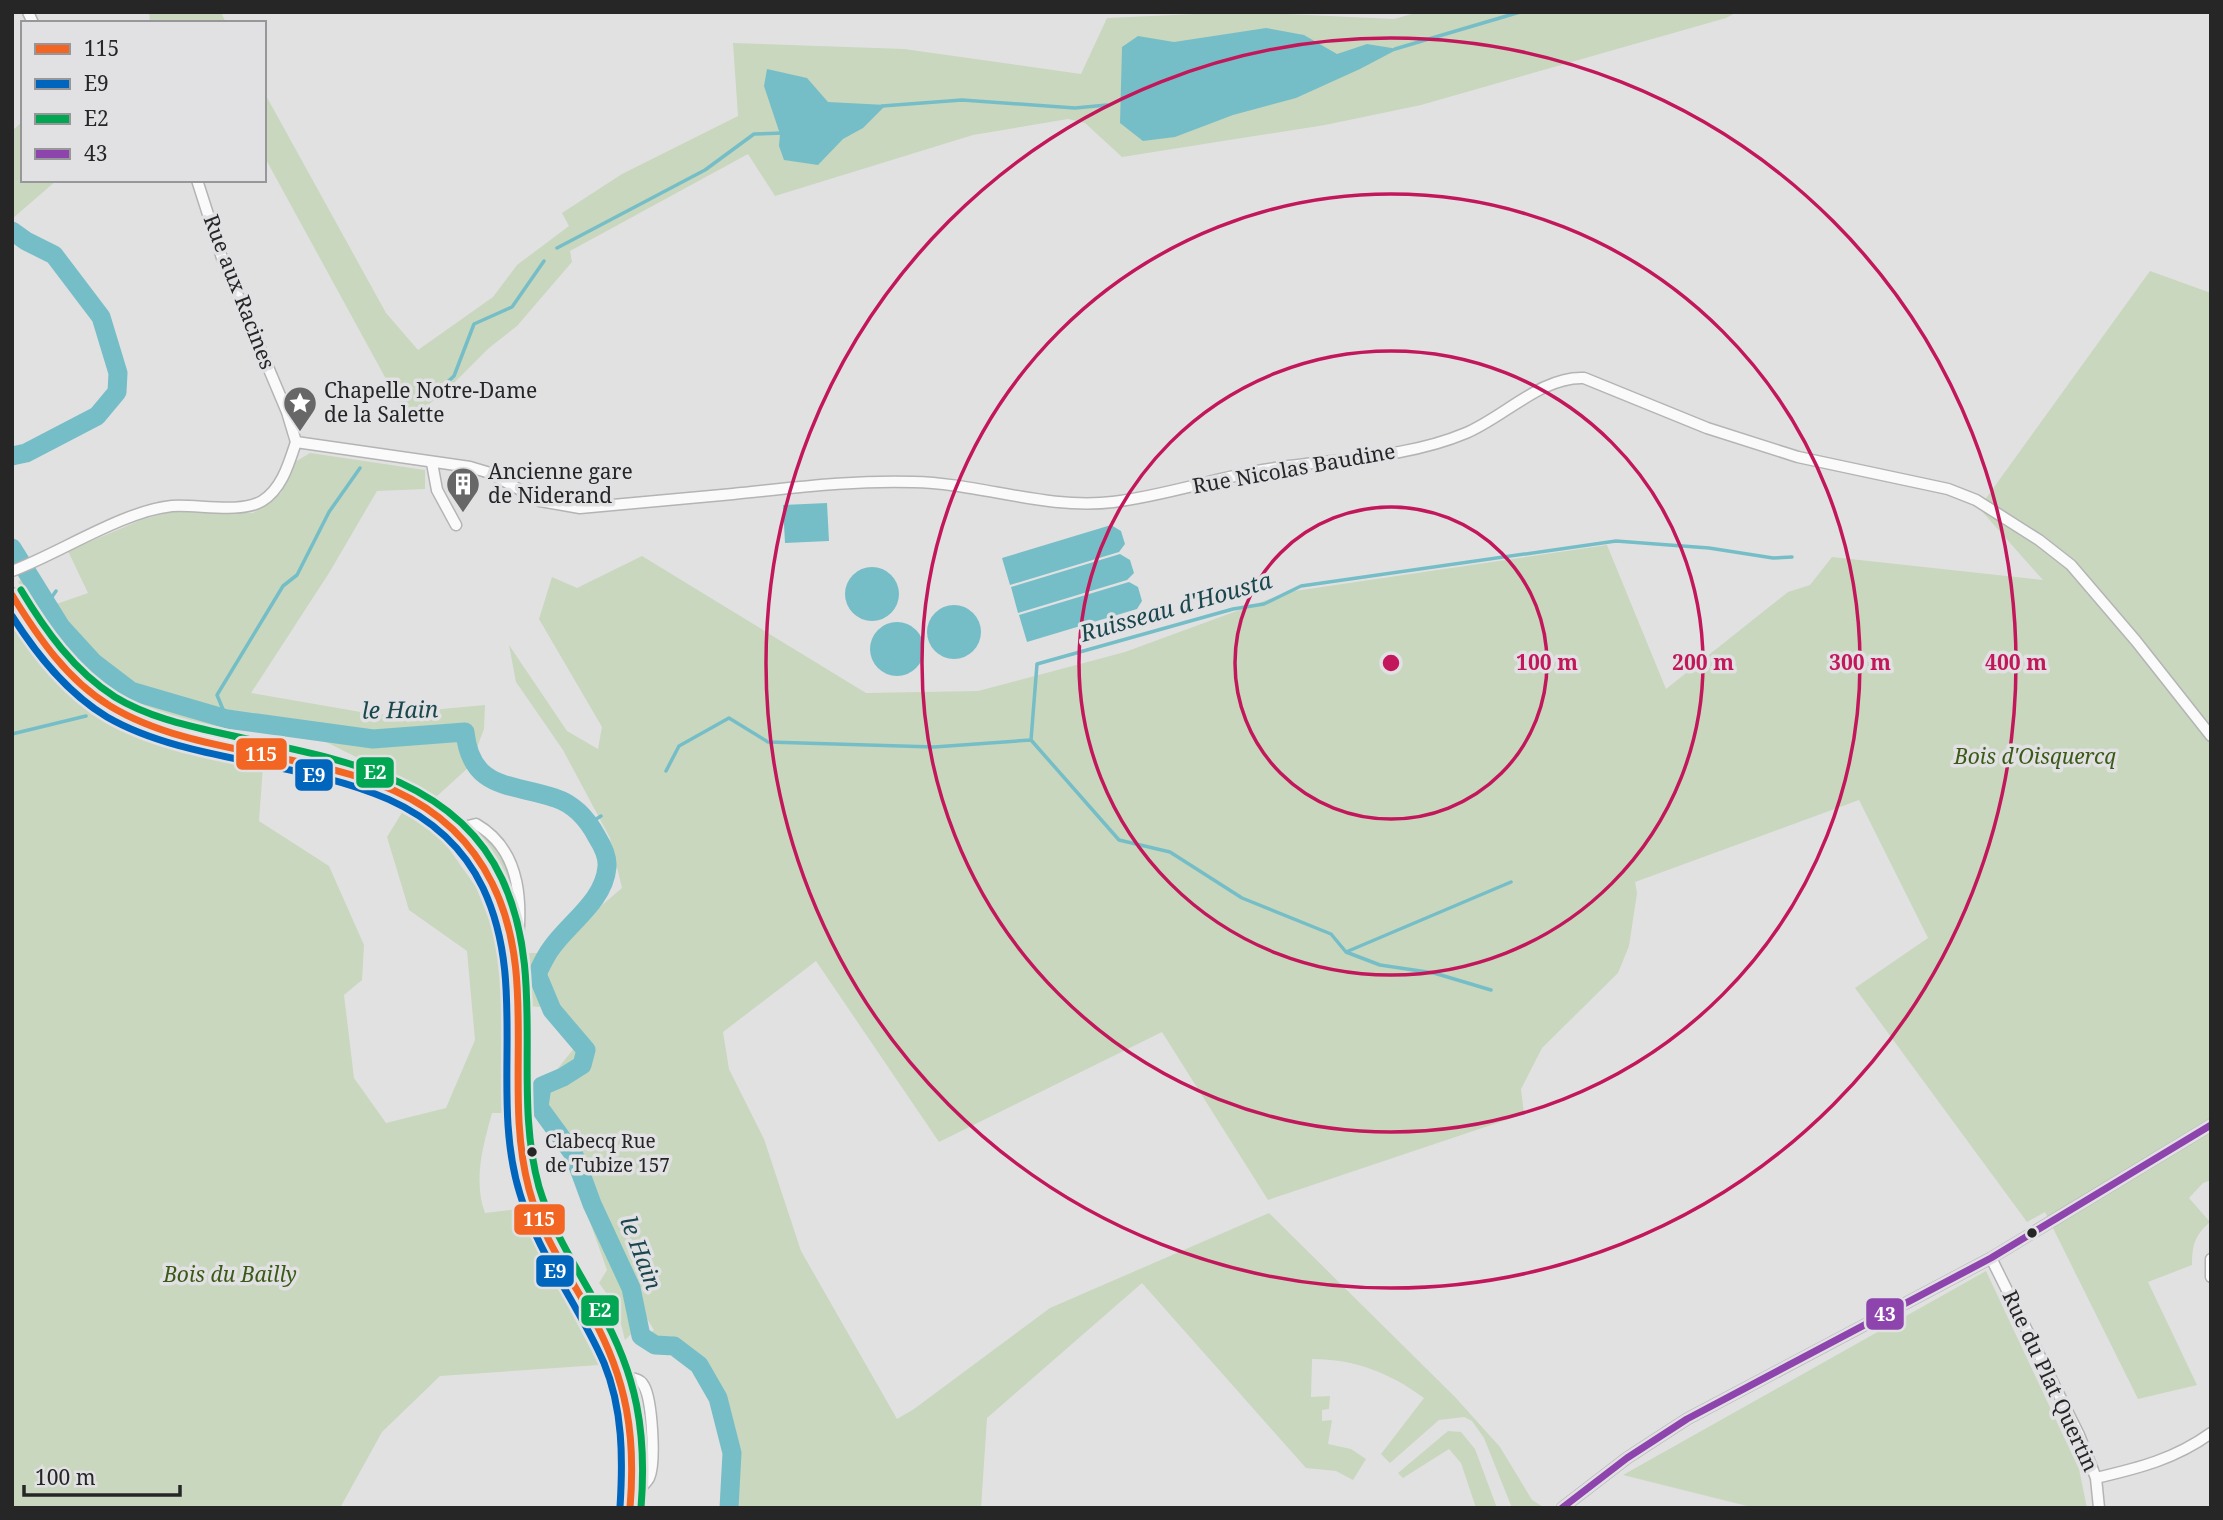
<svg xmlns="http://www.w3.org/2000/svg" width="2223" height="1520" font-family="'Noto Serif',serif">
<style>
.green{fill:#c9d7be}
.water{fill:#76bec7}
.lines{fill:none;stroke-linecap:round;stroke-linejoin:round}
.stream{stroke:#76bec7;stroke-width:3.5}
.river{stroke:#76bec7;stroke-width:19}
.minor-casing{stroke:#b4b4b5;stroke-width:13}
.major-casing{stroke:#beb8b8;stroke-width:17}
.minor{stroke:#fafafb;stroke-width:10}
.major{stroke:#f5f2f1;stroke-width:14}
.bus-1-casing{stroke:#e1e0e3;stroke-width:12}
.bus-2-casing{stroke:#e1e0e3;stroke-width:12}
.bus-3-casing{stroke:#e1e0e3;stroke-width:12}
.bus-4-casing{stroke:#e1e0e3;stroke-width:12}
.bus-1{stroke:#f26522;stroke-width:7}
.bus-2{stroke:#0065bd;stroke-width:7}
.bus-3{stroke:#00a651;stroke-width:7}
.bus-4{stroke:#8e44ad;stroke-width:7}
.ring{fill:none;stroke:#c2185b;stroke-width:3.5}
.bus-dot{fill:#272627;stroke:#e1e0e3;stroke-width:2.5}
.labels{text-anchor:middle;stroke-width:7;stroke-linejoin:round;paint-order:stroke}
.bus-label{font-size:19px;fill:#272627;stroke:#e1e0e3;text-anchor:start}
.street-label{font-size:21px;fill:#272627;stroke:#e1e0e3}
.poi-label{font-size:21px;fill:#272627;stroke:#e1e0e3;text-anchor:start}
.park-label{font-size:21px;font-style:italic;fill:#3b5a16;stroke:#e1e0e3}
.water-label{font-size:23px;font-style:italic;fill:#19474d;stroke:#e1e0e3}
.centre{fill:#c2185b;stroke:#e1e0e3;stroke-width:3.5}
.ring-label{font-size:21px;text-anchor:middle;font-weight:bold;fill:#c2185b;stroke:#e1e0e3;stroke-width:7;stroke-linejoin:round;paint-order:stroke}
.line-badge{stroke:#e1e0e3;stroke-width:2.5}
.badge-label{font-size:19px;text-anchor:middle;font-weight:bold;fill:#fff}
</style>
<rect width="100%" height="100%" fill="#e1e1e2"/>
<path class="green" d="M149 12H221L226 23H150Z
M1241 12 1394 19 1419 12H1737L1726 18 1421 105 1325 125 1122 157 1085 123 1068 119 973 135 775 196 748 154 570 251 572 262 517 326 489 348 452 385 409 421 264 156V92L386 313 418 350 493 297 517 265 569 226 562 213 622 174 738 116 733 43 904 49 1081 74 1107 18Z
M23 121V180H57L12 219V131Z
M2150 271 2211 293V1180L2203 1183 2189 1198 2210 1222C2195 1235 2192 1245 2192 1265L2148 1282 2197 1385 2138 1399 2045 1212 2027 1222 1855 988 1928 938 1859 800 1635 882 1637 893 1629 946 1618 973 1542 1048 1521 1089 1524 1114 1268 1200 1162 1032 939 1142 816 961 723 1032 729 1069 764 1139 801 1251 897 1419 914 1409 1050 1308 1269 1213 1455 1397 1500 1447 1532 1500 1545 1508H1512L1484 1438 1472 1421 1464 1417 1439 1420 1390 1463 1381 1454 1424 1398C1390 1373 1355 1359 1312 1359L1311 1397 1330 1396 1329 1409 1322 1410V1421L1332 1420 1328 1444 1351 1449 1366 1459 1353 1480 1336 1471 1306 1468 1142 1283 987 1418 981 1508H735L737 1482 709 1368 671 1336 641 1340 654 1330 647 1319 625 1340 617 1308 599 1283 607 1270 585 1208 574 1165 562 1143 541 1121 543 1087 575 1047 543 1007 524 1006 528 953H542L551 938 567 935 622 888 610 838 563 750 516 682 509 645 567 731 598 749 602 727 539 619 552 577 577 588 642 556 866 693 978 691 1125 652 1288 592 1607 545 1666 689 1788 592 1810 585 1832 557 2043 580 1979 508Z
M310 453 425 470V489L377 491 329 573 251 693 378 715 485 705 484 729 470 766 436 797 318 738 226 728 163 719 106 689 76 666 49 634 18 582 26 575 45 608 88 593 68 551 141 520 174 511 253 513 281 493 295 462Z
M12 620 73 695 160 742 263 766 259 821 329 866 364 945 362 980 344 995 354 1078 386 1123 446 1108 475 1040 467 951 409 910 387 837 406 806 442 839 476 887 503 954 504 1113H492C483 1146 473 1180 485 1213L517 1209 599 1365 440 1376 382 1432 340 1508H12Z
M472 827C502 844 508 864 514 896L508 899 503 882 467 830Z
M1986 1271 2079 1469 2087 1508H1755L1623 1475Z
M1448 1431 1461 1432 1475 1449 1497 1508H1476L1461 1463 1449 1449 1403 1478 1398 1473Z"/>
<path class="water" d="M1266 28 1304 35 1337 54 1367 44 1398 49 1360 69 1296 98 1233 115 1175 137 1143 141 1120 123 1122 47 1138 36 1174 42Z
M767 69 807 78 828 102 886 105 863 128 843 139 818 165 784 160 779 146 780 134 764 86Z
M827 503 829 541 785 543 783 505Z
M1111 525 1121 531 1125 544 1119 552 1010 585 1002 558Z
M1120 554 1130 560 1134 573 1127 580 1018 613 1011 587Z
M845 594a27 27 0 1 1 54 0a27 27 0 1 1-54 0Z
M1129 582 1138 587 1142 601 1137 609 1027 642 1019 615Z
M927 632a27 27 0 1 1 54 0a27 27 0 1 1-54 0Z
M870 649a27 27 0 1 1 54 0a27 27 0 1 1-54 0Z"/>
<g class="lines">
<path class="stream" d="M1395 49 1520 12
M882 106 962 100 1075 108 1107 105
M557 248 705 170 754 134 784 133
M430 398 454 376 474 324 512 307 544 261
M47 604 56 591
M227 719 217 695 283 586 297 575 329 512 360 468
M12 734 86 716
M1031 740 1119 840 1170 852 1242 898 1331 934 1346 952 1511 882
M666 771 679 746 729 718 768 742 934 747 1031 740 1037 664 1233 609 1264 604 1301 586 1616 541 1709 548 1773 558 1792 557
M590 823 601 816
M1346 952 1380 965 1434 973 1491 990"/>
<path class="river" d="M12 231 26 241 54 255 101 317 118 373 117 392 97 416 26 453 12 456
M12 548 61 627 93 662 131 691 227 719 373 739 465 732C471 791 512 783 555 798 574 804 588 820 597 837 602 845 608 857 607 867 604 902 568 923 550 950 545 957 541 966 537 974L552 1010 586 1050 582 1065 563 1077 542 1086 539 1107 574 1155 592 1204 631 1288 641 1336 655 1345 674 1346 699 1365 718 1398 732 1453 729 1508"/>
<g class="minor-casing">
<path id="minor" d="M28 12 33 23
M197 180 222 258 287 412 296 442
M296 442 470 467 490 473 540 501 580 508C631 503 682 499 733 494 793 488 852 480 913 482 979 483 1046 510 1113 502 1163 496 1213 479 1263 470 1330 458 1402 460 1466 433 1504 417 1542 376 1584 378L1707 428 1798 457 1948 489 1976 500 2039 540 2071 565 2136 641 2211 736
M432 463 437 490 456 525
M12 571C60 553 123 511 172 506 197 504 240 514 262 501 282 489 289 463 296 442
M457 833 464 827 476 824C523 851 523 907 516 955
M1991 1258 2079 1435 2096 1478 2099 1508
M2211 1259V1277
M620 1378C628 1378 640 1377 644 1386 652 1400 656 1463 649 1478 645 1485 636 1492 631 1498
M2096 1478C2139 1468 2175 1459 2211 1433
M1562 1508 1627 1458 1687 1419 1991 1258 2211 1125"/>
</g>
<g class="major-casing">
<path id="major" d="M12 595C35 634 62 672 99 699 128 720 163 730 197 739 304 766 435 769 492 882 541 981 500 1090 529 1189 547 1251 589 1301 614 1361 633 1408 635 1458 630 1508"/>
</g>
<use href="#minor" class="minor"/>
<use href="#major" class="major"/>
<g class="bus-1-casing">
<path id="bus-1" d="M12 595C38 637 67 680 110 706 228 778 419 735 492 883 540 978 502 1089 529 1189 541 1235 569 1275 592 1316 627 1380 636 1436 630 1508"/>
</g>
<g class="bus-2-casing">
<path id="bus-2" d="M12 616C37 655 67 693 107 717 223 784 416 748 483 888 529 985 489 1095 520 1194 538 1255 579 1305 604 1363 623 1409 623 1459 620 1507"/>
</g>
<g class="bus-3-casing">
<path id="bus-3" d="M21 590C45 630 74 671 115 697 146 716 184 725 220 733 323 757 452 771 502 879 548 978 511 1086 539 1187 552 1231 578 1270 600 1310 637 1375 647 1433 641 1508"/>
</g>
<g class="bus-4-casing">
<path id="bus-4" d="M1562 1508 1627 1458 1687 1419 1991 1258 2211 1125"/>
</g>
<use href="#bus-1" class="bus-1"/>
<use href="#bus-2" class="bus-2"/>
<use href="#bus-3" class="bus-3"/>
<use href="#bus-4" class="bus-4"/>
</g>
<g class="ring">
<circle cx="1391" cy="663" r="156"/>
<circle cx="1391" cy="663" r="312"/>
<circle cx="1391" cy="663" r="469"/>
<circle cx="1391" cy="663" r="625"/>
</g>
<defs>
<g id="sight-pin" transform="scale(1.75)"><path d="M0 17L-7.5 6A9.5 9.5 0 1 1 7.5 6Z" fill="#686768" stroke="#e1e0e3"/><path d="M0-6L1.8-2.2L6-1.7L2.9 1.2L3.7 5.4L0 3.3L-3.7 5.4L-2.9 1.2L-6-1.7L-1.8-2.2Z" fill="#fff"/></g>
<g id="building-pin" transform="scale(1.75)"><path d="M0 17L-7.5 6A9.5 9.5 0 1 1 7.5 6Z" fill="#686768" stroke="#e1e0e3"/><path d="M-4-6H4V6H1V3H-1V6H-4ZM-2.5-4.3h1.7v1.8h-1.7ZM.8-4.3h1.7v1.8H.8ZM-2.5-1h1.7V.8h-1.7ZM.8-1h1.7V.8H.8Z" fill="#fff"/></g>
</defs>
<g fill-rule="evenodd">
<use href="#sight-pin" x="300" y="403"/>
<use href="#building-pin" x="463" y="484"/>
</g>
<g class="bus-dot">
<circle cx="532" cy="1152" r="6"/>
<circle cx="2032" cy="1233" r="6"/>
</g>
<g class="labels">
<g class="bus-label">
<text x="545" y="1148">Clabecq Rue<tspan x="545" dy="24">de Tubize 157</tspan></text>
</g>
<g class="street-label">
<text transform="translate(239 292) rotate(69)" y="7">Rue aux Racines</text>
<text transform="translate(1294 469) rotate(-10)" y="7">Rue Nicolas Baudine</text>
<text transform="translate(2050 1381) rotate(65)" y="7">Rue du Plat Quertin</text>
</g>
<g class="poi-label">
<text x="324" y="398">Chapelle Notre-Dame<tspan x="324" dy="24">de la Salette</tspan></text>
<text x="488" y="479">Ancienne gare<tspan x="488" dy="24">de Niderand</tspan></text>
</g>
<g class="park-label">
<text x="2035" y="764">Bois d'Oisquercq</text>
<text x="230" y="1282">Bois du Bailly</text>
</g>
<g class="water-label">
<text transform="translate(1176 607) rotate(-16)" y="8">Ruisseau d'Housta</text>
<text transform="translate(400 710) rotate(-1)" y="8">le Hain</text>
<text transform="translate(641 1253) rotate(69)" y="8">le Hain</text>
</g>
</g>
<circle cx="1391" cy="663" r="10" class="centre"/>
<g class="ring-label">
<text x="1547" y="670">100 m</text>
<text x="1703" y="670">200 m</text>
<text x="1860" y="670">300 m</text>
<text x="2016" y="670">400 m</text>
</g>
<g class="line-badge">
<rect x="235" y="737" width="53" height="34" rx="7" fill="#f26522"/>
<rect x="355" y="756" width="40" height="33" rx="7" fill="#00a651"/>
<rect x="294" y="758" width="40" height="34" rx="7" fill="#0065bd"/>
<rect x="513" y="1203" width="53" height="33" rx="7" fill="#f26522"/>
<rect x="535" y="1254" width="40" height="34" rx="7" fill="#0065bd"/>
<rect x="580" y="1294" width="40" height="33" rx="7" fill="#00a651"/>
<rect x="1865" y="1297" width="40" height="34" rx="7" fill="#8e44ad"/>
</g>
<g class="badge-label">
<text x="261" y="761">115</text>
<text x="375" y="779">E2</text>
<text x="314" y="782">E9</text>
<text x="539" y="1226">115</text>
<text x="555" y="1278">E9</text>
<text x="600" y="1317">E2</text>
<text x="1885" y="1321">43</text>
</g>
<rect width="2223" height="1520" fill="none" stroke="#272627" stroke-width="28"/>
<rect x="21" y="21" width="245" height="161" fill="#e1e0e3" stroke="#979698" stroke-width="2"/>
<rect x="35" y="44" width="35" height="10" fill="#f26522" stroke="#979698" stroke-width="2"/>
<text x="84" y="56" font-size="21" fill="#272627">115</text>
<rect x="35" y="79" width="35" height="10" fill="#0065bd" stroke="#979698" stroke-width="2"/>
<text x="84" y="91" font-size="21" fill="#272627">E9</text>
<rect x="35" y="114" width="35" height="10" fill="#00a651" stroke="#979698" stroke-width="2"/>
<text x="84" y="126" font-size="21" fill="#272627">E2</text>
<rect x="35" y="149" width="35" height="10" fill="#8e44ad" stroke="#979698" stroke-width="2"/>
<text x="84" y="161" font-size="21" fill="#272627">43</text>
<path d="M24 1485v10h156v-10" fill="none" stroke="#272627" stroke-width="3.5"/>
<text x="35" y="1485" font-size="21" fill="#272627" stroke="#e1e0e3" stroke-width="5" paint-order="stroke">100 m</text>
</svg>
